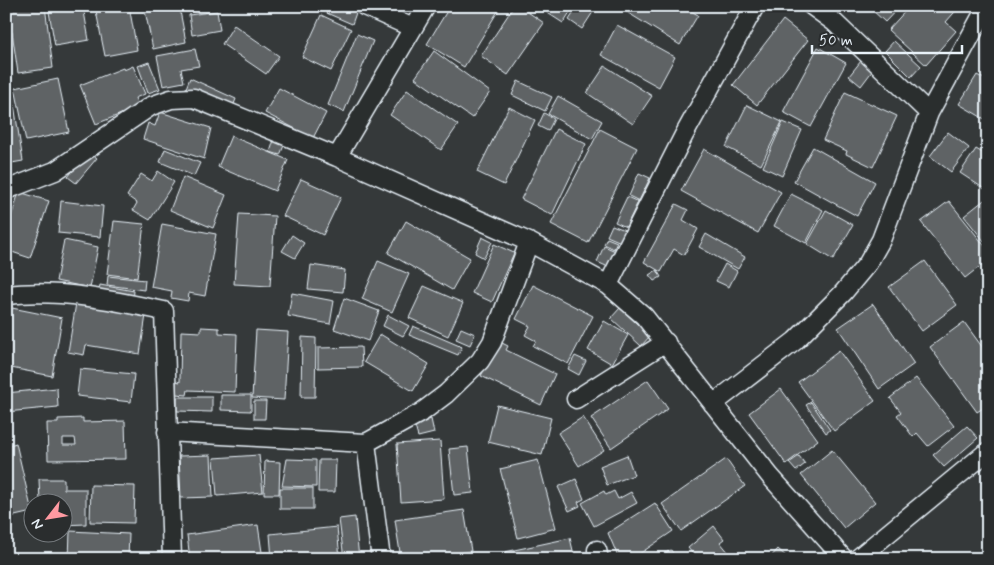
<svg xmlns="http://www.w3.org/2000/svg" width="994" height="565" font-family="Mynerve,sans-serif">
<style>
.building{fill:#5f6365;stroke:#e8f1f8;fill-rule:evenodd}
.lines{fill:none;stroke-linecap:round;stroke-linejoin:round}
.street-casing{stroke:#e8f1f8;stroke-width:21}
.street{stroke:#2a2d2e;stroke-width:18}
</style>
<rect width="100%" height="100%" fill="#35393a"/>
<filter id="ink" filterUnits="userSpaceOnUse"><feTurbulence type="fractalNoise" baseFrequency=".02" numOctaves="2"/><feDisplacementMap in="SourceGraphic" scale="10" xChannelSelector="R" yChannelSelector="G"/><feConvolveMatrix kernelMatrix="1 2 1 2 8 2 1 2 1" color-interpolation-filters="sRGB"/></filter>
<g filter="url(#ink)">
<path class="building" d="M18 6H45L53 68 18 73 12 32 6 33V8Z
M48 6H83L89 40 55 46Z
M95 6H129L137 50 105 56Z
M144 6H179L186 42 153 49Z
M316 6H348L357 10 352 24 315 8Z
M450 6H501L464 67 427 44Z
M514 6H519L544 23 508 75 481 56Z
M549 6H574L563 23 546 12Z
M578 6H585L593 12 582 29 569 20Z
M617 6H683L698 15 680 45Z
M874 6H900L885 22 871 9Z
M910 6H960L946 22 956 31 926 65 888 30Z
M217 11 220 30 192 35 189 15Z
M321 15 351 29 331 71 302 57Z
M783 20 808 40 757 105 733 85Z
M234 25 279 56 266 74 222 44Z
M617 25 675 57 659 87 601 55Z
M357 34 373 41 344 112 328 105Z
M894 41 921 66 911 77 885 51Z
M818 47 846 63 811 127 783 112Z
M195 49 199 66 181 69 184 82 163 86 157 56Z
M434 51 490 92 472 118 415 78Z
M861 61 873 70 861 86 849 76Z
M149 62 160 89 148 93 138 66Z
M133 66 145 94 135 98 139 107 96 124 80 85 123 68 124 70Z
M605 66 652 96 633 124 587 93Z
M977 75 988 81V121L959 104Z
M190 78 236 99 232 109 186 88Z
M58 79 69 132 26 141 15 88Z
M518 81 552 97 545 111 512 95Z
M279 88 326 113 313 138 265 113Z
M407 90 458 125 441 150 390 115Z
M12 92 23 161 6 164V93Z
M845 92 897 116 873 167 846 154 847 151 823 140Z
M558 96 602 121 592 139 548 114Z
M747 105 782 122 761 165 726 147Z
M509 107 535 120 504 185 477 172Z
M160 112 211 128 204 159 143 139 148 123 155 126Z
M544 113 554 119 548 131 538 126Z
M783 122 802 130 782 176 763 167Z
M556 129 586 144 552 215 521 199Z
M600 129 637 148 588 243 551 224Z
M948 132 969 148 951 172 930 156Z
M231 136 288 160 275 191 218 167Z
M274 140 285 143 280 155 270 152Z
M813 147 875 182 857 216 794 181Z
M165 149 200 163 194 176 160 162Z
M704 149 781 192 758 233 681 191Z
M976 149 988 156V186L986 190 960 173Z
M88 151 97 158 76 183 68 177Z
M158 171 174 182 150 220 133 210 137 203 127 196 141 174 152 181Z
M639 173 650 178 639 201 629 196Z
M183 177 226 195 213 228 170 210Z
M301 179 341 197 323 235 283 216Z
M19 192 49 201 30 258 6 250V233Z
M791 194 823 210 806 243 774 226Z
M627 197 638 202 626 227 615 222Z
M988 197V238L984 241 964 216Z
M61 201 103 206 100 237 58 233Z
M949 201 988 250V260L965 278 921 222Z
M676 204 688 210 683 220 698 229 684 255 674 249 661 272 644 262Z
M826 210 853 225 833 260 807 244Z
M239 214 275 216 270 286 234 284Z
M114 221 144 224 137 278 107 274Z
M406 221 470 258 452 290 388 253Z
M162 224 216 234 205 296 189 293 188 301 171 298 172 291 151 287Z
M612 225 625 230 621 242 607 236Z
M706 234 745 257 738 269 699 247Z
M292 235 304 243 295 258 282 251Z
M482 237 492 242 484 258 475 253Z
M607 238 617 242 614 249 604 244Z
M64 240 98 247 90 288 56 281Z
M494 244 514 253 492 302 472 293Z
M604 246 620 253 613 269 597 262Z
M378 261 409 274 392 312 362 299Z
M925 261 957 305 922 331 889 287Z
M725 264 737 271 729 287 716 281Z
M311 265 345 270 343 292 308 289Z
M657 270 661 277 654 281 649 275Z
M108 276 145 280 144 290 107 285Z
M100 285 134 291 133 301 98 294Z
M533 285 593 316 568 364 533 346 536 341 525 335 530 326 516 319Z
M424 286 463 303 448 336 409 318Z
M292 293 334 301 330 324 288 316Z
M344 298 379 311 368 341 334 329Z
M76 303 146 315 140 354 86 345 84 355 68 352Z
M873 304 914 364 879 389 838 328Z
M12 308 62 318 52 376 6 367V339Z
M620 308 650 336 641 346 611 318Z
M388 315 409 326 403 336 383 326Z
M604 321 628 335 612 364 588 350Z
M964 322 988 355V405L977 412 930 347Z
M413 326 462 347 458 355 409 335Z
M201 327 219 328V333L237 334 235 392 188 390 187 395 176 394V381L180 382 181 331 201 332Z
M461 328 475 334 470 345 456 339Z
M256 330 288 332 284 400 252 398Z
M380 334 429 364 413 391 364 362Z
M302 337 316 338 315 397H301Z
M498 341 508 346 506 350 555 374 541 405 481 376Z
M361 347 362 367 318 368V348Z
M839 351 875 401 834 431 798 382Z
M575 356 586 361 579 375 568 369Z
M80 369 134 374 131 402 77 396Z
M916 378 954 426 928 446 917 433 913 437 897 415 901 412 890 398Z
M648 380 668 409 611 448 591 418Z
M57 388 58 407 6 412V393Z
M781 389 818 440 786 464 749 413Z
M221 395H251V411L221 410Z
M177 397H212V412L177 411Z
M254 401H266L265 419H254Z
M811 402 830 430 826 433 806 405Z
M497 405 551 418 542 455 488 442Z
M583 417 604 450 579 466 558 433Z
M83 418V422L125 421 126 459 48 460 47 423H58V419ZM63 438H75L76 445H63Z
M431 419 434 433 418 437 414 423Z
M967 426 978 438 944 467 933 455Z
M440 441 444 499 401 502 397 444Z
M16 443 32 512 6 518V446Z
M468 447 473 493 454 495 449 449Z
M832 450 875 502 844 528 801 475Z
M211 455 213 497 181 498 179 456Z
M259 455 263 492 217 496 214 458Z
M627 455 634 475 607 485 600 466Z
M799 456 805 464 796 471 789 463Z
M287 459 316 460V487L282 486Z
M726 459 745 486 681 531 662 504Z
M319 460H336L335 492H318Z
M538 460 556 528 518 538 500 469Z
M265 461 280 462 279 494H264Z
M39 479H64V489H86V524L62 525V502H40Z
M576 479 584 499 578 502 580 506 569 511 558 487Z
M91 485 135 486 134 523 90 522Z
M280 488H313V509H280Z
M604 491 606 495 614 491 618 499 631 492 637 503 594 526 582 503Z
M655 503 673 531 632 559H619L608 533Z
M464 510 471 551 421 559H401L395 520Z
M355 517 359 559H344L339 519Z
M258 525 263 559H190L187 535Z
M714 526 724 539 720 542 734 559H697L688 548Z
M337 527 340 559H272L270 534Z
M70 531 129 534 128 559H69Z
M570 538 575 559H506L505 552Z
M778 549 789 559H769Z
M671 550 676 559H655Z"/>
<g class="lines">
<g class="street-casing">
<path id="street" d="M364 6 413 28
M812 6 834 22 929 113
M337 157 426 6
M6 190 55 171 151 106 171 99 194 98 337 157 529 242 608 285 644 316 770 476 844 559
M608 285 684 135 755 6
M6 295C60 289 112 300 164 311L172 559
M576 399 666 342
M713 404 795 341 843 293 868 263 881 240 929 113 987 6
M167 432 366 443 422 412 446 394 480 361 492 342 529 242
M366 443 381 559
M597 550 599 559
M857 559 988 451"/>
</g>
<use href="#street" class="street"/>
</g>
</g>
<rect width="994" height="565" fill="none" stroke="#2a2d2e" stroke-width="25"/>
<rect x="12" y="12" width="969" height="540" fill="none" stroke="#e8f1f8" stroke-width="2" filter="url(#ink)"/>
<g transform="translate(48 518) rotate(239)"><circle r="24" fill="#2a2d2e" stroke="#767b7f"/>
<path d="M0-4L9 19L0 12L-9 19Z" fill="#ff9aa2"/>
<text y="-8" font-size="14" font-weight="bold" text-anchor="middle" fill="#e8f1f8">N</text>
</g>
<path d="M812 45v8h150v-8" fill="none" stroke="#e8f1f8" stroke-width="2.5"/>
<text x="819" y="45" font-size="15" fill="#e8f1f8" stroke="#2a2d2e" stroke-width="4" paint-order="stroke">50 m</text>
</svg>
